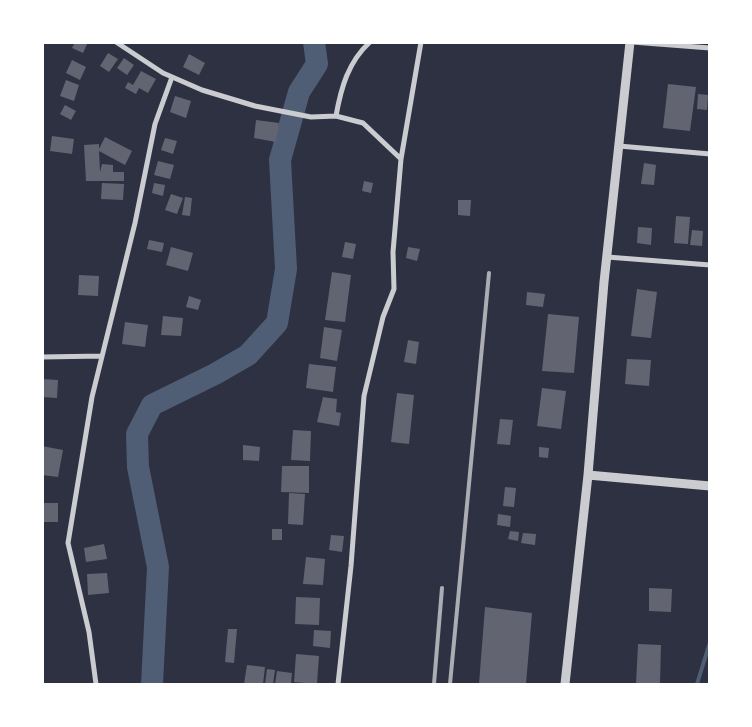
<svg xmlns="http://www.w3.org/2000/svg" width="752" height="727" font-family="Commissioner,sans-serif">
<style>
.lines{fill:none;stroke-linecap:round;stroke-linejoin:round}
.stream{stroke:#4f5d75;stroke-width:4}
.river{stroke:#4f5d75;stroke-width:22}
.building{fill:#626471}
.minor{stroke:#caccd0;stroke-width:5}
.tertiary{stroke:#caccd0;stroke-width:9}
.rail{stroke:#abadb3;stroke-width:4}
</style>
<rect width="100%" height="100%" fill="#2d3142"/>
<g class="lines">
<path class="stream" d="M697 684 710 642"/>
<path class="river" d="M152 684 158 567 138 467 137 434 152 405 215 374 248 355 277 323 286 269 280 160 299 92 317 64 314 42"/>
</g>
<path class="building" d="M75 42H88L83 53 72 48Z
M108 53 118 59 109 72 100 66Z
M189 54 205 63 199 75 183 67Z
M124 58 134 65 127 75 117 68Z
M72 60 86 67 80 80 66 73Z
M141 71 156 79 148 93 139 88 136 94 125 88 128 82 133 85Z
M66 80 79 85 74 101 60 96Z
M668 84 696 87 690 131 663 128Z
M698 94 708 95 707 110 697 109Z
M175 96 191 101 186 118 170 112Z
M65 105 76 111 71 120 60 114Z
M256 120 279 123 276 142 254 138Z
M52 136 74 139 72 154 50 151Z
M105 137 132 151 125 165 99 151 100 172 102 164 113 165V172H124V181H86L84 145 99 144V149Z
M165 138 177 141 173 154 161 150Z
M158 161 174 165 170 179 154 175Z
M644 163 656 165 654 185 641 184Z
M364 181 373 183 371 193 362 191Z
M102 183 124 184 123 200 101 199Z
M154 183 165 185 163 196 152 193Z
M171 194 183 198 177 214 165 210Z
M185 197 192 198 190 216 182 215Z
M458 200H471L470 216 458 215Z
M676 216 690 217 688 244 674 243Z
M638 227 652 228 651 245 637 243Z
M692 230 703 231 702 246 690 245Z
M149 240 164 243 162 252 147 249Z
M345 242 356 244 353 259 342 257Z
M171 247 193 253 188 271 166 265Z
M408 247 420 249 417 261 406 258Z
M332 272 351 275 345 322 325 320Z
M79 275 99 276 98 296 78 295Z
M637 289 657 292 651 338 631 336Z
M527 292 545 294 543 307 526 305Z
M189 296 201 300 198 310 186 307Z
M548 314 579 317 574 373 542 371Z
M163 316 183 318 181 336 161 335Z
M125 322 148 325 145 347 122 344Z
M324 327 342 330 337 361 320 358Z
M408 340 419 342 416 364 404 362Z
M627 359 651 360 649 386 625 384Z
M309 364 336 367 333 392 306 388Z
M42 379 58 380 57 398 42 397Z
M542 388 566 391 561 429 537 426Z
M397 393 414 395 409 444 391 442Z
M323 397 337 399 336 412 341 413 339 426 317 422Z
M500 419 513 420 510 445 497 444Z
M293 430 311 431 310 461 291 460Z
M243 445 260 447 259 461 243 460Z
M42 446 63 450 58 477 42 475Z
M539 447 549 448 548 458 539 457Z
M282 466H309V493L281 492Z
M505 487 516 488 514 507 503 506Z
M289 493 305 494 303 525 288 524Z
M42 503H58V522H42Z
M498 514 511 516 510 527 497 525Z
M272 529H282V540H272Z
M510 531 519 532 518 541 508 539Z
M523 533 536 534 535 545 521 543Z
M331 535 344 536 342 552 329 550Z
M104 544 107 559 86 562 84 548Z
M306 557 325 559 323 585 303 584Z
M107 573 109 593 88 595 87 574Z
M649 588 672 589 671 612 649 611Z
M296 597 320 598 319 625 295 624Z
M485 607 532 613 526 684H479Z
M228 629H237L234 663 225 662Z
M314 630 331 631 330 648 313 646Z
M638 644 661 645 660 684H636Z
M296 654 319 656 317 684 294 682Z
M247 665 265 667 263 684H244Z
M267 669 275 670 273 684H265Z
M277 671 292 673 291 684H275Z"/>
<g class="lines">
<path class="minor" d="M116 42 163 73 202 90 255 106 311 117 336 116 363 123 401 159
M632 42 710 48
M336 116C341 88 348 62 370 42
M619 146 710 154
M607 257 710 265
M42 357 102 356
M96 684 89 632 68 543 92 397 135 223 155 124 172 77
M338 684 351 566 364 396 383 317 394 289 393 252 401 159 421 42"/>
<path class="tertiary" d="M630 42 604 282 588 475 710 486
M565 684 588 475"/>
<path class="rail" d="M434 684 442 588
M450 684 489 273"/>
</g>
<rect width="752" height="727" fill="none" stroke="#ffffff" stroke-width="88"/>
</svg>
